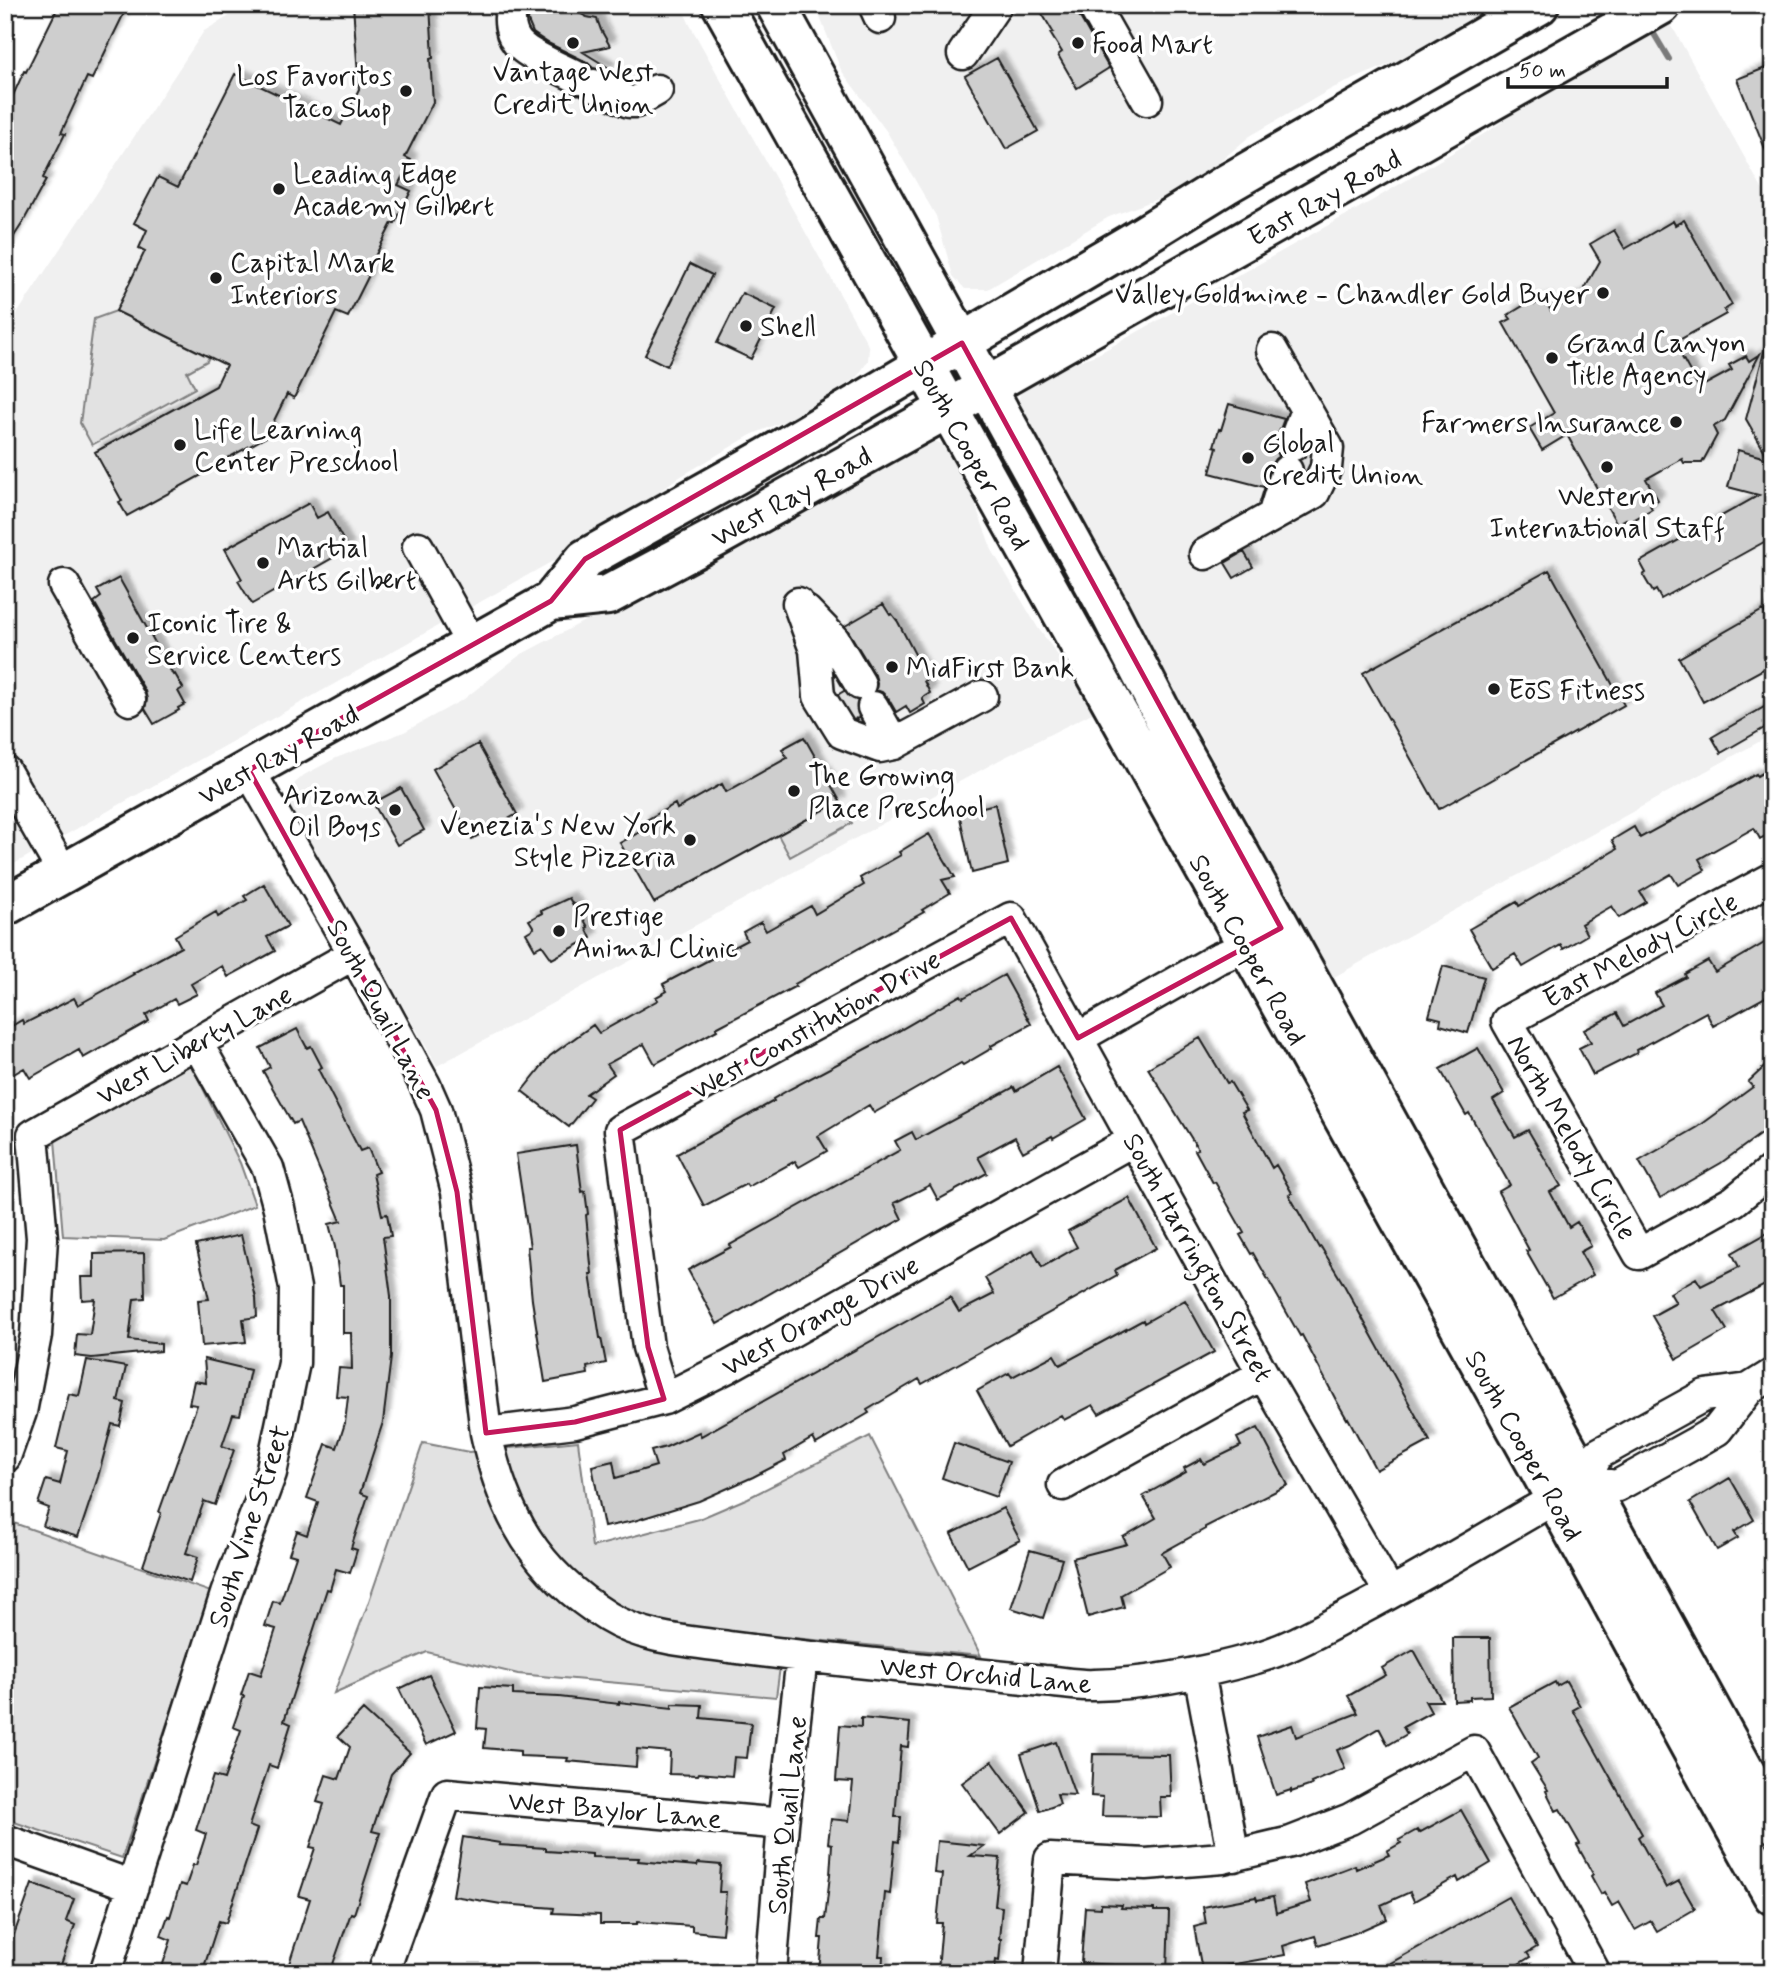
<svg xmlns="http://www.w3.org/2000/svg" width="1778" height="1978" font-family="Mynerve,sans-serif">
<style>
.built{fill:#f0f0f0}
.green{fill:#e2e2e2;stroke:#7f7f7f;stroke-width:2}
.lines{fill:none;stroke-linecap:round;stroke-linejoin:round}
.stream{stroke:#7a7a7a;stroke-width:6}
.building{fill:#cecece;stroke:#1c1c1c;stroke-width:2;filter:url(#shadow)}
.minor-tunnel{stroke:#ddd;stroke-width:30;stroke-dasharray:30 15;stroke-linecap:butt}
.minor-casing{stroke:#1c1c1c;stroke-width:35}
.major-casing{stroke:#1c1c1c;stroke-width:44}
.minor{stroke:#fff;stroke-width:30}
.major{stroke:#fff;stroke-width:38}
.marked{fill:none;stroke:#c2185b;stroke-width:5;stroke-linejoin:round}
.poi-dot{fill:#1c1c1c;stroke:#fff;stroke-width:2.5}
.labels{text-anchor:middle;stroke-width:7;stroke-linejoin:round;paint-order:stroke}
.poi-label{font-size:28px;fill:#1c1c1c;stroke:#fff;text-anchor:start}
.street-label{font-size:28px;fill:#1c1c1c;stroke:#fff}
</style>
<defs>
<filter id="shadow"><feDropShadow dx="6" dy="-6" stdDeviation="2" flood-color="#0004"/></filter>
</defs>
<rect width="100%" height="100%" fill="#fff"/>
<filter id="ink" filterUnits="userSpaceOnUse"><feTurbulence type="fractalNoise" baseFrequency=".0143" numOctaves="2"/><feDisplacementMap in="SourceGraphic" scale="14" xChannelSelector="R" yChannelSelector="G"/><feConvolveMatrix kernelMatrix="1 2 1 2 8 2 1 2 1" color-interpolation-filters="sRGB"/></filter>
<g filter="url(#ink)">
<path class="built" d="M248 5H681L690 25 866 341 869 348 868 361 857 377 804 413 751 435 673 481 617 525 5 869V332L204 31Z
M815 5H1490L1449 39 1333 88 1250 136 1190 187 1109 217 988 289H965L953 276 936 216 887 132 841 70Z
M1667 17 1773 209V734L1325 982 1273 889 1254 833 1027 425 1020 408 1019 397 1024 386 1032 378 1098 354 1375 199 1492 129 1557 81Z
M935 441 942 444 953 452 965 477 992 550 1038 628 1084 691 1096 711 1005 757 437 1066 294 815 289 803 291 793 295 783 304 775 336 758 404 732 464 699 520 655 924 442Z"/>
<path class="green" d="M116 311 209 357 207 361 187 372 195 388 92 445 80 423 94 319Z
M840 801 852 823 790 857 778 835Z
M191 1064 240 1163 255 1205 164 1240 63 1236 55 1140Z
M870 1436 981 1656 784 1637 776 1697 518 1674 427 1652 334 1693 368 1604 423 1443 469 1452 578 1441 592 1547 699 1519 748 1498Z
M8 1521 211 1592 122 1858 5 1819V1529Z"/>
<g class="lines">
<path class="stream" d="M1654 34 1669 59"/>
</g>
<path class="building" d="M59 5H128L92 79 87 77 61 133 65 134 43 178 46 180 22 224 5 250V113L24 71 26 72Z
M353 5H430L433 58 430 59 433 102 405 157 411 160 398 185 411 191 395 223H392L366 274 369 275 348 317 336 312 294 398 287 394 266 437 217 464 218 466 127 516 119 502 122 501 95 452 216 386 226 365 116 311 145 251 139 248 147 230 134 223 158 177 178 187 235 74 341 125 359 89Z
M530 5H564L587 17 597 19 601 30 610 46 583 52 609 68 607 72 593 68 587 62 548 43 533 33 528 21Z
M1037 5H1076L1078 14 1109 68 1077 88 1058 55 1062 52 1050 33 1053 32Z
M997 58 1038 131 1006 149 965 76Z
M1773 65V166H1772L1737 79Z
M1684 220 1732 305 1724 310 1726 314 1674 343 1699 388 1732 370 1729 365 1746 356 1749 361 1760 354 1725 420 1713 427 1717 435 1702 463H1684L1682 459 1646 479 1658 500 1650 505 1652 509 1628 523 1626 519 1617 524 1567 435 1542 450 1529 428 1554 413 1503 323 1511 319 1508 315 1533 300 1535 304 1544 299 1551 311 1586 291 1585 288 1600 261 1590 244 1614 230 1625 249 1673 221 1675 225Z
M690 264 712 275 667 366 645 355Z
M742 293 776 309 751 359 717 343Z
M1767 341H1773V537L1661 599 1656 590 1653 592 1643 575 1646 573 1640 562 1759 495 1728 487 1738 450 1769 459 1746 419Z
M1229 404 1284 419 1276 440V449L1279 456 1275 459 1271 465 1264 487 1210 473 1217 447 1214 446 1219 429 1221 430Z
M309 503 317 518 328 512 348 549 252 604 238 581 242 579 225 549Z
M1244 552 1253 567 1234 578 1225 563Z
M1549 570 1624 705 1439 809 1363 673Z
M119 578 173 675 175 674 183 688 178 691 185 704 178 708 179 710 154 724 145 709 147 699 145 691 94 602 101 597 97 590Z
M883 604 890 615 892 614 898 622 928 679 924 681 930 693 922 698 925 704 910 713 906 706 896 712 888 698 882 692 876 690 877 683 875 675 845 626Z
M1763 610 1773 626V664L1703 702 1679 658Z
M844 691 851 699 857 701 856 708 859 718 856 719 839 694Z
M1773 702V723L1721 753 1712 737Z
M804 737 840 801 654 903 620 843 647 828 643 822 675 804 677 809 722 784 726 792 787 758 782 749Z
M478 744 517 814 472 839 433 769Z
M1773 767V832L1760 839 1754 828 1699 859 1705 870 1678 885 1671 874 1640 892 1646 902 1619 918 1612 906 1581 924 1587 935 1563 949 1561 945 1523 967 1515 954 1492 968 1469 929 1517 902 1519 906 1617 849 1612 840 1634 827 1640 838 1756 774 1757 776Z
M401 788 424 830 397 845 373 803Z
M995 804 1008 864 972 873 959 813Z
M929 834 955 877 942 880 950 893 922 910 924 912 795 984 796 986 716 1028 717 1030 655 1064 644 1044 607 1064 614 1074 586 1094 592 1098 569 1127 522 1091 550 1056 593 1025 599 1033 658 1000 656 997 667 991 663 984 747 940 743 932 761 922 766 931 811 906 815 914 864 885 860 878 901 855 899 852Z
M264 884 288 926 267 937 275 951 228 977 222 966 191 984 197 994 177 1004 174 999 146 1015 149 1021 83 1058 79 1050 30 1078 24 1068 5 1079V1030L22 1020 24 1024 74 998 78 1005 134 974 133 973 181 947 175 936 216 912 218 917 247 900 244 896Z
M569 898 573 905 575 904 588 927 586 928 591 938 552 959 542 945 535 949 526 933 534 928 529 920 542 913 541 911Z
M1773 938V993L1713 1026 1706 1012 1636 1050 1637 1053 1593 1075 1579 1048 1591 1042 1584 1030 1617 1013 1624 1026 1662 1005 1655 993 1686 977 1685 974 1708 961 1715 972Z
M1443 966 1484 977 1468 1033 1440 1025 1441 1019 1429 1016Z
M1004 975 1031 1024 991 1046 992 1048 963 1065 961 1063 874 1113 869 1105 818 1136 827 1151 799 1167 795 1161 748 1187 746 1184 704 1206 677 1154 774 1101 773 1099 790 1089 888 1037 961 995 963 998Z
M297 1029 307 1048 311 1046 322 1067 318 1069 360 1151 368 1148 378 1172 373 1174 382 1215 387 1214 391 1236 383 1237 391 1296V1357L383 1422 360 1493 368 1496 351 1548 357 1550 350 1573 336 1569 330 1590 327 1589 284 1721 291 1724 277 1768 269 1765 249 1826 257 1829 226 1923 219 1921 202 1973H160L171 1940 161 1936 168 1916 170 1917 180 1884 186 1886 193 1865H196L206 1834 196 1830 213 1776 224 1779 241 1730 233 1727 244 1696 241 1695 249 1671 261 1675 276 1629 265 1626 273 1601 280 1603 296 1556 289 1554 297 1531 307 1535 318 1502 307 1498 326 1444 337 1448 345 1423 348 1397 336 1396 339 1368 352 1369 351 1333H343V1285H340L335 1247 329 1224 341 1221 299 1121 293 1124 263 1071 270 1067 260 1048Z
M1200 1038 1227 1083 1230 1082 1247 1110 1242 1112 1272 1168 1276 1165 1292 1193 1289 1195 1319 1248 1321 1247 1344 1285 1430 1441 1376 1470 1348 1418 1347 1419 1336 1400 1302 1335 1300 1336 1253 1253 1251 1254 1240 1235 1244 1233 1215 1182 1213 1183 1195 1150 1198 1149 1148 1068Z
M1478 1048 1504 1093 1493 1100 1515 1137 1528 1130 1561 1186 1550 1192 1569 1227 1577 1222 1591 1246 1580 1252 1593 1275 1553 1298 1526 1251 1529 1250 1498 1192 1510 1185 1469 1113 1466 1115 1440 1069Z
M1773 1059V1125L1721 1163 1660 1198 1639 1161 1698 1127 1753 1087 1748 1082Z
M1057 1067 1086 1119 1053 1138 1052 1136 1023 1152 1015 1137 978 1157 987 1173 938 1200 930 1185 894 1203 902 1219 882 1230V1229L717 1324 688 1270 731 1247 730 1245 776 1219 900 1150 895 1141 912 1132 916 1140 1014 1087 1016 1091Z
M576 1145 582 1192 585 1191 588 1214 586 1215 592 1274H590L600 1338H601L606 1363 587 1367 588 1374 545 1382 532 1300 527 1247H530L516 1154Z
M1129 1198 1156 1248 1115 1270 1117 1275 922 1384 919 1379 867 1410 869 1413 816 1444 813 1438 784 1455 786 1460 753 1477 699 1501 634 1521 604 1527 592 1466 613 1461 616 1478 656 1466 651 1451 666 1447 699 1432 701 1436 950 1297 959 1312 994 1294 985 1278 1033 1250 1042 1267 1077 1247 1068 1231Z
M1773 1230V1281L1715 1311 1727 1330 1677 1359 1652 1316 1676 1303 1670 1293 1696 1278 1701 1286 1739 1267 1732 1253Z
M241 1235 256 1298 257 1317 243 1319 246 1342 202 1346 198 1300 209 1299 196 1245Z
M144 1253 145 1298 134 1299 129 1340 161 1344V1351L92 1358 75 1356 77 1334 90 1335 95 1299 82 1300 81 1277H94V1254Z
M1185 1300 1214 1352 1099 1414 1093 1405 1064 1420 1061 1415 1007 1446 977 1391 1009 1373 1012 1377 1054 1355 1060 1365 1143 1320 1144 1323Z
M204 1359 250 1370 240 1415 233 1414 222 1446 234 1450 220 1490 215 1505 204 1501 186 1553 198 1557 190 1582 143 1566 161 1513 159 1512 197 1405 189 1404 194 1381 206 1383Z
M87 1360 126 1367 118 1401 125 1403 120 1426 112 1424 98 1477 78 1537 43 1526 49 1508 38 1504 46 1480 60 1484 68 1451 56 1448 69 1394 79 1396Z
M1258 1428 1288 1485 1205 1527V1529L1162 1553 1170 1567 1121 1595 1124 1607 1088 1617 1073 1558 1127 1544 1123 1537 1156 1518 1143 1496 1186 1472 1184 1468 1201 1459 1204 1464 1241 1446 1237 1438Z
M954 1443 1009 1462 996 1497 942 1478Z
M1730 1478 1754 1520 1734 1532 1738 1538 1717 1550 1690 1502Z
M1003 1508 1020 1540 968 1567 951 1534Z
M1030 1550 1062 1559 1043 1618 1011 1608Z
M1453 1638H1490L1491 1696 1470 1697V1700L1454 1701Z
M1414 1650 1442 1701H1425L1431 1712 1403 1727 1407 1734 1388 1745 1379 1728 1350 1745 1337 1750 1345 1769 1311 1783 1312 1785 1291 1792V1790L1276 1795 1257 1737 1292 1725 1296 1737 1358 1713 1348 1696 1386 1675 1382 1668Z
M429 1675 456 1731 426 1745 399 1689Z
M1566 1681 1580 1706 1573 1710 1642 1834 1638 1837 1666 1888 1679 1881 1695 1909 1657 1931 1651 1921 1635 1930 1619 1902 1612 1906 1604 1892 1601 1894 1591 1876 1593 1874 1577 1845 1580 1844 1560 1809 1556 1811 1546 1791 1548 1790 1531 1763 1538 1758 1509 1707 1555 1682 1557 1686Z
M480 1687 513 1689V1695L559 1697 619 1704V1702L672 1708V1704L702 1705 701 1718 751 1723 747 1758 734 1757 732 1776 699 1773 698 1775 669 1774 670 1752 637 1749 636 1767 567 1761 568 1758 520 1756V1751L484 1748 486 1729 477 1728Z
M363 1710 410 1753 391 1774 372 1831 380 1833 354 1914 351 1913 332 1967 327 1965 325 1973H286L310 1899 299 1896 315 1848 310 1847 324 1804 317 1802 326 1775 339 1779 350 1747 338 1736Z
M861 1718 910 1723 908 1747 901 1746 895 1817H901L899 1842 895 1841 890 1894 885 1893 879 1956H883L882 1973H819L822 1938H819L821 1919H825L830 1875 832 1844 828 1843 831 1819 849 1821 853 1782 836 1781 840 1725 861 1727Z
M1056 1742 1075 1795 1057 1794 1060 1804 1040 1811 1021 1754Z
M1093 1754 1169 1755 1171 1797H1160L1161 1817 1102 1816 1103 1797 1091 1796Z
M992 1761 1029 1812 1000 1834 962 1783Z
M1461 1810 1491 1863 1459 1882 1457 1877 1414 1901 1410 1892 1381 1905 1387 1919 1355 1933 1318 1945 1315 1936 1283 1946 1285 1955 1202 1970 1194 1927 1206 1924 1203 1907 1256 1897 1257 1900 1273 1897 1276 1913 1311 1902 1305 1884 1355 1865 1356 1869 1389 1855 1387 1851 1401 1843 1399 1840 1417 1830 1419 1833Z
M463 1837 500 1843 499 1845 546 1848V1851L592 1854V1857L639 1858 638 1861 697 1866 698 1863 721 1865 719 1892H726L722 1934 692 1931V1926L637 1922V1924H600V1915L553 1913 554 1908 501 1904 453 1896Z
M937 1841 984 1846 970 1856 1000 1858 995 1906 1002 1907 999 1939H1001L999 1961 996 1960 994 1973 938 1971 942 1923H937L942 1874 934 1873Z
M32 1884 74 1899 66 1921 75 1925 58 1973H5V1960Z
M1508 1897 1537 1947 1527 1953 1530 1957 1512 1968 1510 1966 1499 1973H1373Z
M1101 1904 1122 1905 1121 1908 1154 1909V1911H1169L1167 1972 1131 1971V1966L1081 1963 1085 1907 1101 1908Z"/>
<g class="lines">
<path class="minor-tunnel" d="M1303 475 1312 450
M845 692 858 716"/>
<g class="minor-casing">
<path id="minor" d="M513 5C507 18 510 37 521 46 531 56 564 70 579 78
M874 5 880 18
M1093 5 1147 100
M963 54 996 5
M594 85 629 102H636L657 90
M1293 445 1306 410
M1273 516 1287 471
M418 547 472 645
M1205 554 1314 493 1326 468 1328 448 1272 350
M64 585 130 700
M798 603 815 650 819 696 842 733 880 747 894 744 982 696
M806 611 834 640 860 684
M873 707 894 744
M249 770 354 954 425 1085 436 1110 457 1192 486 1433C503 1515 536 1572 608 1617 644 1639 688 1641 729 1647 805 1657 880 1665 956 1672 985 1675 1014 1678 1044 1681 1060 1682 1078 1686 1094 1685 1149 1684 1203 1673 1256 1658 1292 1648 1326 1627 1359 1610 1435 1570 1509 1524 1584 1482L1598 1454 1705 1395 1749 1389
M5 771 64 874
M1773 878 1507 1021 1639 1254 1734 1201 1773 1169
M1078 1038 1217 959 1248 946
M664 1399 648 1347 620 1130 1011 918 1263 1374 1390 1593
M486 1433 575 1422 664 1399 728 1367 1134 1140
M5 1457 21 1412 36 1335 42 1238 33 1135 354 954
M1584 1482 1617 1486 1693 1444 1717 1430 1749 1389 1773 1374
M1063 1485 1263 1374
M1199 1672 1234 1856
M5 1840 133 1886
M105 1973 226 1594 271 1473 294 1363 295 1288 279 1208 268 1168 197 1043
M383 1973 447 1794 783 1824
M771 1973 783 1824 802 1657
M1040 1973 1050 1859 1146 1864 1223 1858 1291 1842 1350 1819 1474 1751 1595 1973"/>
</g>
<g class="major-casing">
<path id="major" d="M722 5C996 491 1266 979 1538 1467 1617 1609 1692 1754 1773 1895
M776 5 1106 605 1172 733 1281 928 1773 1823
M551 601 608 595 715 538 949 408 1661 5
M5 906 551 601 585 559 768 457 1131 243 1225 185 1539 5"/>
</g>
<use href="#minor" class="minor"/>
<use href="#major" class="major"/>
</g>
</g>
<path class="marked" d="M962 343 1281 928 1078 1038 1011 918 620 1130 648 1347 664 1399 575 1422 486 1433 457 1192 436 1110 249 770 551 601 585 559Z"/>
<g class="poi-dot">
<circle cx="573" cy="43" r="7"/>
<circle cx="1078" cy="43" r="7"/>
<circle cx="406" cy="91" r="7"/>
<circle cx="279" cy="189" r="7"/>
<circle cx="216" cy="278" r="7"/>
<circle cx="1603" cy="293" r="7"/>
<circle cx="746" cy="326" r="7"/>
<circle cx="1552" cy="358" r="7"/>
<circle cx="1676" cy="422" r="7"/>
<circle cx="180" cy="445" r="7"/>
<circle cx="1248" cy="458" r="7"/>
<circle cx="1607" cy="467" r="7"/>
<circle cx="263" cy="563" r="7"/>
<circle cx="133" cy="638" r="7"/>
<circle cx="892" cy="667" r="7"/>
<circle cx="1494" cy="689" r="7"/>
<circle cx="794" cy="791" r="7"/>
<circle cx="395" cy="810" r="7"/>
<circle cx="690" cy="840" r="7"/>
<circle cx="559" cy="931" r="7"/>
</g>
<g class="labels">
<g class="poi-label">
<text x="1092" y="53">Food Mart</text>
<text x="573" y="81" text-anchor="middle">Vantage West<tspan x="573" dy="32">Credit Union</tspan></text>
<text x="392" y="85" text-anchor="end">Los Favoritos<tspan x="392" dy="32">Taco Shop</tspan></text>
<text x="293" y="183">Leading Edge<tspan x="293" dy="32">Academy Gilbert</tspan></text>
<text x="230" y="272">Capital Mark<tspan x="230" dy="32">Interiors</tspan></text>
<text x="1589" y="303" text-anchor="end">Valley Goldmine - Chandler Gold Buyer</text>
<text x="760" y="336">Shell</text>
<text x="1566" y="352">Grand Canyon<tspan x="1566" dy="32">Title Agency</tspan></text>
<text x="1662" y="432" text-anchor="end">Farmers Insurance</text>
<text x="194" y="439">Life Learning<tspan x="194" dy="32">Center Preschool</tspan></text>
<text x="1262" y="452">Global<tspan x="1262" dy="32">Credit Union</tspan></text>
<text x="1607" y="505" text-anchor="middle">Western<tspan x="1607" dy="32">International Staff</tspan></text>
<text x="277" y="557">Martial<tspan x="277" dy="32">Arts Gilbert</tspan></text>
<text x="147" y="632">Iconic Tire &amp;<tspan x="147" dy="32">Service Centers</tspan></text>
<text x="906" y="677">MidFirst Bank</text>
<text x="1508" y="699">EōS Fitness</text>
<text x="808" y="785">The Growing<tspan x="808" dy="32">Place Preschool</tspan></text>
<text x="381" y="804" text-anchor="end">Arizona<tspan x="381" dy="32">Oil Boys</tspan></text>
<text x="676" y="834" text-anchor="end">Venezia's New York<tspan x="676" dy="32">Style Pizzeria</tspan></text>
<text x="573" y="925">Prestige<tspan x="573" dy="32">Animal Clinic</tspan></text>
</g>
<g class="street-label">
<text transform="translate(1324 197) rotate(-29)" y="10">East Ray Road</text>
<text transform="translate(973 454) rotate(61)" y="10">South Cooper Road</text>
<text transform="translate(791 496) rotate(-29)" y="10">West Ray Road</text>
<text transform="translate(278 754) rotate(-29)" y="10">West Ray Road</text>
<text transform="translate(1249 949) rotate(61)" y="10">South Cooper Road</text>
<text transform="translate(1640 949) rotate(-28)" y="10">East Melody Circle</text>
<text transform="translate(382 1009) rotate(62)" y="10">South Quail Lane</text>
<text transform="translate(815 1024) rotate(-29)" y="10">West Constitution Drive</text>
<text transform="translate(194 1044) rotate(-29)" y="10">West Liberty Lane</text>
<text transform="translate(1573 1137) rotate(60)" y="10">North Melody Circle</text>
<text transform="translate(1199 1257) rotate(61)" y="10">South Harrington Street</text>
<text transform="translate(820 1315) rotate(-29)" y="10">West Orange Drive</text>
<text transform="translate(1525 1445) rotate(61)" y="10">South Cooper Road</text>
<text transform="translate(248 1526) rotate(-72)" y="10">South Vine Street</text>
<text transform="translate(986 1674) rotate(5)" y="10">West Orchid Lane</text>
<text transform="translate(615 1809) rotate(5)" y="10">West Baylor Lane</text>
<text transform="translate(786 1815) rotate(-84)" y="10">South Quail Lane</text>
</g>
</g>
<rect width="1778" height="1978" fill="none" stroke="#fff" stroke-width="28"/>
<rect x="14" y="14" width="1750" height="1950" fill="none" stroke="#1c1c1c" stroke-width="2.5" filter="url(#ink)"/>
<path d="M1508 77v10h159v-10" fill="none" stroke="#1c1c1c" stroke-width="3.5"/>
<text x="1519" y="77" font-size="21" fill="#1c1c1c" stroke="#ffffff" stroke-width="5" paint-order="stroke">50 m</text>
</svg>
